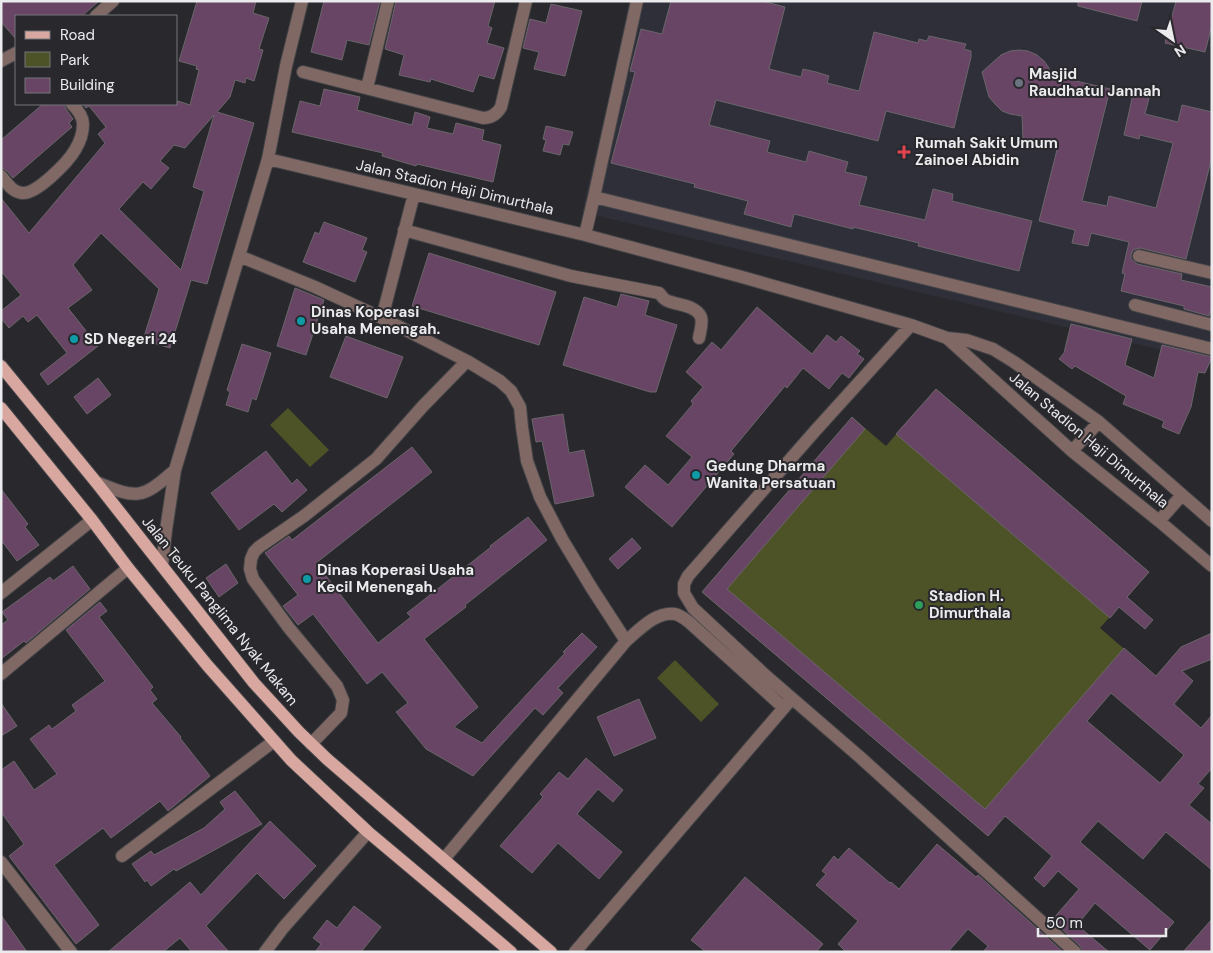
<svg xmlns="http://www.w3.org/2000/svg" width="1213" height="953" font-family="'DM Sans',sans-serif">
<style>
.built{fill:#2f2f39}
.green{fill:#4d5326}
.building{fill:#694565;stroke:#6a666a;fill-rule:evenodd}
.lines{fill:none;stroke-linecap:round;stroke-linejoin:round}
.minor-casing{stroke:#444448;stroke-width:14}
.major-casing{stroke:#444448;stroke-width:14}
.minor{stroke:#806965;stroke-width:12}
.major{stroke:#d8a8a0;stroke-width:12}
.worship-dot{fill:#6b7280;stroke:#29292d;stroke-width:2}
.health-dot{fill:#e0444e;stroke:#29292d;stroke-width:2}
.culture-dot{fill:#0f9aa8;stroke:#29292d;stroke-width:2}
.leisure-dot{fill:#2e9e5b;stroke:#29292d;stroke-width:2}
.labels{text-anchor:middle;stroke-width:4;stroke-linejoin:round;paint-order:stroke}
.poi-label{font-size:15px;font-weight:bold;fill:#ebebee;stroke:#29292d;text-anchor:start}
.street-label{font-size:15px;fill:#ebebee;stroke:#29292d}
</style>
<rect width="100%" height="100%" fill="#29292d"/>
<path class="built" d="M629 1H1212V362L582 212 610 92Z"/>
<path class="green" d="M936 389 1149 572 1100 628 1138 661 988 836 702 592 852 417 886 446Z
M288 408 329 450 310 467 270 425Z
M675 660 719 704 701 722 657 678Z"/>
<path class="building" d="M1 1H99L82 16H16V39L1 22Z
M197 1H256L253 13 269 18 259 49 263 50 254 81 246 78 245 83 235 80 230 97 217 112 254 123 207 284 191 280 170 348 143 340 159 289 101 233 73 265 92 290 68 308 98 346 48 385 40 374 67 353 37 315 28 322 23 316 9 328 1 318V311L21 295 1 271V198L29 233 105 143 98 134 106 127 89 106 86 108 83 104H177L178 101 190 105 199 70 196 69 197 66 179 61ZM214 115 193 187 204 191 181 270 119 209 143 182 151 189 169 168 160 161 174 145 185 148Z
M324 1H380L369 45 347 40 342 60 311 52Z
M396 1H495L488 26 492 28 487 43 504 48 494 79 479 75 473 92 431 79 430 82 399 75 404 55 385 49Z
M671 1H762L785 7 769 69 801 77 803 69 816 72 829 76 827 83 859 91 874 32 918 43 919 39 927 41 929 36 966 44 964 49 971 51V57L954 128 886 111 878 141 716 100 709 125 770 141 767 152 806 162 809 151 848 162 845 172 867 177 859 205 925 220 933 189 953 194 952 201 1032 221 1019 271 918 246 919 243 853 227V229L794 214 791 227 744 214 748 201 694 187 695 184 611 163 635 72 630 71 641 29 662 34Z
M1078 1H1142L1137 21 1078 6Z
M1176 1H1212V25L1205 52 1165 43Z
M551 4 582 11 565 76 534 69 539 52 523 48 530 19 546 23Z
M1019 50 1028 51 1037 55 1044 61 1049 68 1051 75 1110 89 1082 201 1107 206 1109 196 1156 208 1173 143 1140 135 1139 139 1124 135 1133 94 1149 98 1145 114 1178 122 1182 105 1212 112V157L1186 259 1140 248 1133 250 1131 255V259L1137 264 1182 274 1181 280 1212 287V307L1209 316 1184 309V306L1121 291 1125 274 1122 273 1129 242 1091 233 1088 246 1072 243 1075 230 1039 221 1057 150 1023 140 1022 116 1010 114 1002 111 995 104 989 97 982 72 1001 55 1010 51Z
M324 89 360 97 357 110 412 125 415 112 430 117 427 128 453 134 456 123 484 130 482 140 501 145 493 182 417 164 416 166 382 156 383 153 292 132 300 101 320 106Z
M43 104H64L66 109 73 119 69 123 72 127 13 178 7 171 1 168V140Z
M546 126 573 132 569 145 563 144 560 155 543 151 546 140 543 139Z
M324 222 367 238 362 250 367 252 355 282 303 262 315 232 319 234Z
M429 253 556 292 539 345 412 306Z
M295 288 324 300 306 355 277 346Z
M621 294 649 301 645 315 677 325 656 392H650L563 365 584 297 617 307Z
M757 307 812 354 827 335 836 342 841 336 860 351 857 354 864 359 849 378 842 373 829 389 803 368 787 388 785 386 731 451 734 454 672 527 625 487 645 465 668 485 692 457 666 436 693 404 691 401 703 387 686 372 712 342 721 350Z
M1071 324 1132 339 1125 365 1154 378 1162 345 1212 357 1205 373 1198 372 1191 407 1179 434 1162 427 1164 421 1123 404 1126 396 1075 366 1072 369 1059 359 1064 353Z
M346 336 403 357 387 398 330 377Z
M242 344 271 353 256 400 252 398 248 412 226 405 230 392 227 390Z
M98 378 111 395 87 414 74 397Z
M936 389 1149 572 1127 597 1153 620 1145 629 1119 607 1110 618 896 434Z
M563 414 569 453 584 450 594 496 555 504 542 441 536 442 532 419Z
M852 417 865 429 727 589 985 809 1124 648 1156 676 1181 647 1212 633V659L1182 671 1193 681 1174 704 1201 728 1212 715V768L1198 784 1204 788 1189 805 1212 824V870L1166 832 1143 859 1098 821 1080 842 1174 922 1150 950 1095 903 1077 925 1109 952H1083L1080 946 1052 920 1079 889 1058 871 1044 887 1034 878 1052 856 1005 816 988 836 702 592ZM1111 693 1184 755 1160 783 1087 721Z
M412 447 432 472 316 563 378 643 411 617 407 613 491 547 490 546 528 517 547 540 465 605 466 607 424 639 478 707 454 727 482 743 565 653 563 652 582 633 597 647 558 688 563 693 543 715 535 708 473 776 426 749 396 712 408 703 382 672 367 684 313 614 298 625 283 606 298 595 265 553 289 536 292 540Z
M266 451 292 484 297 479 307 490 282 512 274 504 239 530 211 493Z
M1 489 28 524 25 527 39 545 17 561 1 540Z
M632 538 641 548 618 569 609 559Z
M226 564 238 583 219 597 206 578Z
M73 566 90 589 26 643 24 641 1 659V625L8 620 2 612 50 577 53 581Z
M100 602 107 611 99 617 153 687 150 690 157 699 152 703 181 737 180 738 210 776 168 811 160 801 111 838 103 828 54 865 99 925 76 944 9 856 24 844 1 812V770L14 761 34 790 57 774 30 739 49 725 52 729 76 711 72 705 105 681 66 630Z
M639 699 656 738 614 756 597 717Z
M1 703 17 726 1 736Z
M586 758 623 790 613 802 598 789 577 814 622 852 599 879 558 843 532 873 500 846 543 797 540 794 559 772 568 779Z
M235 791 262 824 176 871 174 869 151 886 147 880 145 882 132 864 151 851 154 855 204 828 225 809 220 802Z
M270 821 316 866 284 899 257 873 206 926 229 952H192L180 938 163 952H108L190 882 201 895Z
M937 844 976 877 978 875 1063 952H983L988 946 968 929 948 952H846L838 944 858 921 816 885 826 874 822 871 834 856 838 860 849 848 890 883 891 882 899 889Z
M745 877 823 944 816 952H706L691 940Z
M354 906 381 927 361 952H315L321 944 313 938 327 920 337 928Z
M1 915 27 952H1Z
M1212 919V952H1183Z"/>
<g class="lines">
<g class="minor-casing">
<path id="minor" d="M637 1 594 197 1212 349
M96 16 113 1
M1 61 16 53
M303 72 483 118C491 118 497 114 501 107L526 1
M367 88 388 1
M268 159 286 66 302 1
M1 176C7 183 12 192 22 193 36 195 68 162 75 150 80 142 83 133 83 124 83 116 77 109 72 104
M404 230 571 276 659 293C662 296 664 300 668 301 677 305 696 305 701 317 703 323 700 332 699 338
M585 235 594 197
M239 256 315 287 382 318 467 361 500 381 511 391 520 407 522 427 527 461 540 497 562 539 591 587 626 641
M1139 256 1212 273
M1135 305 1212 325
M382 318 414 194
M911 325 815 431 688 576 684 584V593L693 608 765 675 861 758 1075 952
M947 338 1072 451 1159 521 1212 566
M1072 451 1099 422
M96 482C137 499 141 500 175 470
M1159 521 1182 495
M162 566 166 530 175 470 268 159 585 235 742 277 911 325 947 338 966 340 993 349 1014 362 1099 422 1212 521
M1 593 92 520
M1 674 128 568
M311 744 341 713 343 700 337 686 289 628 253 579 250 569 251 559 254 552 259 547 304 516 376 459 423 406 467 361
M122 856 274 741
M444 859 626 641C639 630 656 611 675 614 680 615 685 619 689 622L784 708
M1 862 71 952
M265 952 283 928 368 832
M575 952 788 703"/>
</g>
<g class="major-casing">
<path id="major" d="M1 366 96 482 254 683 299 732 327 759 551 952
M1 408 92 520 128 568 207 665 291 760 368 832 511 952"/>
</g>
<use href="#minor" class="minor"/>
<use href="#major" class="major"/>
</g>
<circle class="worship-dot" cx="1019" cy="83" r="5"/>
<path class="health-dot" d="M901.5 144.5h5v5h5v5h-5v5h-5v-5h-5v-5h5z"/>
<g class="culture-dot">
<circle cx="301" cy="321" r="5"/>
<circle cx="74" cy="339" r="5"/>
<circle cx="696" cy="475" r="5"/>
<circle cx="307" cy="579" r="5"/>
</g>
<circle class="leisure-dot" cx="919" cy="605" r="5"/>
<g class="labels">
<g class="poi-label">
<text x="1029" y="79">Masjid<tspan x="1029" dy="17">Raudhatul Jannah</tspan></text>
<text x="915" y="148">Rumah Sakit Umum<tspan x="915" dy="17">Zainoel Abidin</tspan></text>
<text x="311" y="317">Dinas Koperasi<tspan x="311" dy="17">Usaha Menengah.</tspan></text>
<text x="84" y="344">SD Negeri 24</text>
<text x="706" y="471">Gedung Dharma<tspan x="706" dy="17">Wanita Persatuan</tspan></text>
<text x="317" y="575">Dinas Koperasi Usaha<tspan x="317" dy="17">Kecil Menengah.</tspan></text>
<text x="929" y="601">Stadion H.<tspan x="929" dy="17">Dimurthala</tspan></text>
</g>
<g class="street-label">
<text transform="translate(455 187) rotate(13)" y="5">Jalan Stadion Haji Dimurthala</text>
<text transform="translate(1089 440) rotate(40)" y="5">Jalan Stadion Haji Dimurthala</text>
<text transform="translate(220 611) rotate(51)" y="5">Jalan Teuku Panglima Nyak Makam</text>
</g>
</g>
<rect width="1213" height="953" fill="none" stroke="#ebebee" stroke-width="5"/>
<rect x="15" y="15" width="162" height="90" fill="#29292d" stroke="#77777a"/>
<rect x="25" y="31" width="25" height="8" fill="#d8a8a0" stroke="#77777a"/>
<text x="60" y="40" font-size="15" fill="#ebebee">Road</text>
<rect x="25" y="52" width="25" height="15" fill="#4d5326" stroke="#77777a"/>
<text x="60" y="65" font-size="15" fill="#ebebee">Park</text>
<rect x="25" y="78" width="25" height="15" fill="#694565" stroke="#77777a"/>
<text x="60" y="90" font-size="15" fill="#ebebee">Building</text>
<g transform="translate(1173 40) rotate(147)" stroke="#29292d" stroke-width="4" paint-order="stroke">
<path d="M0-4L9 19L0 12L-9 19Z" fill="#ebebee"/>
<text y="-8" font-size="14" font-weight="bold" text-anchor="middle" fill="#ebebee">N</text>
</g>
<path d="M1038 928v8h128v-8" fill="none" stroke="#ebebee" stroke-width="2.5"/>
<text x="1046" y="928" font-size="15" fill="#ebebee" stroke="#29292d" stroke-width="4" paint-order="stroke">50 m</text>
</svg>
